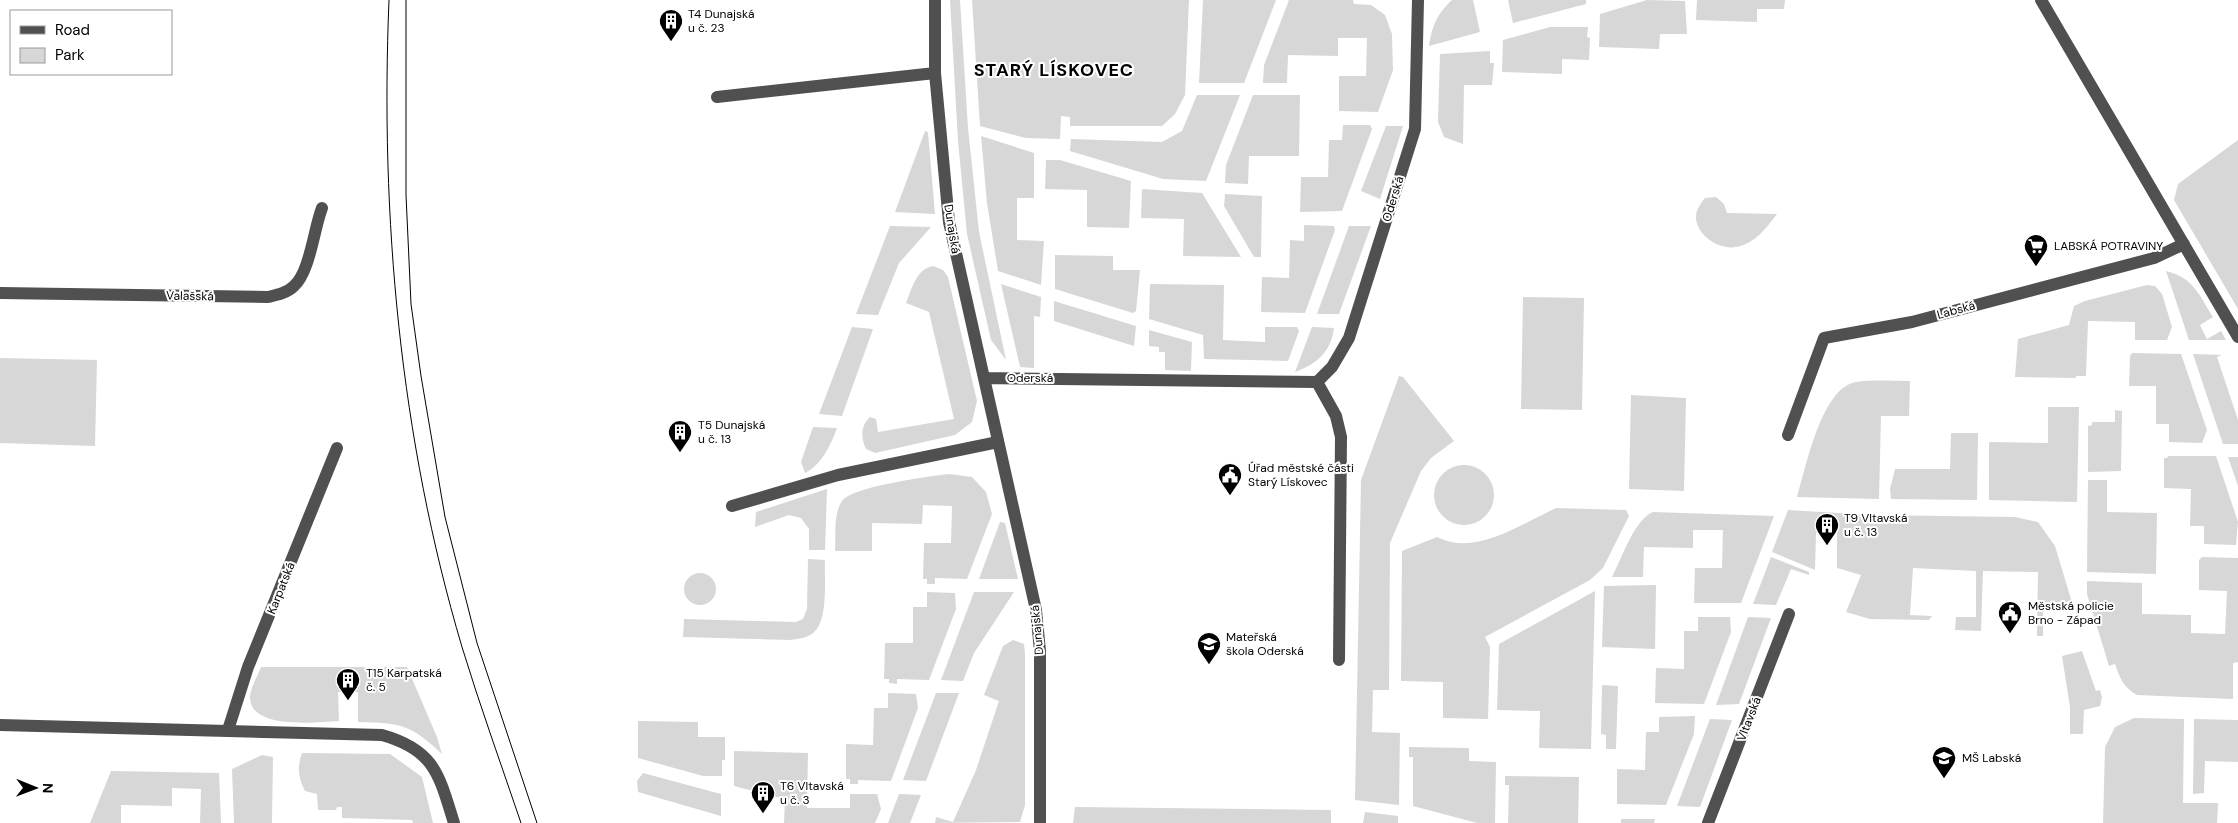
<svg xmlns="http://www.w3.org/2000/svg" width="2238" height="823" font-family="'DM Sans',sans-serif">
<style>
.green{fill:#d7d7d7}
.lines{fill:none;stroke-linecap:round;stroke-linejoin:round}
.minor{stroke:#505050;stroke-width:12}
.tram{stroke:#000;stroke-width:1}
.labels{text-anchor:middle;stroke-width:4;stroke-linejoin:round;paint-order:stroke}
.poi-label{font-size:12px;fill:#000;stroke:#fff;text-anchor:start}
.street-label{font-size:12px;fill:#000;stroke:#fff}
.district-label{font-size:18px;font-weight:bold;letter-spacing:1px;fill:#000;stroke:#fff}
</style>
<rect width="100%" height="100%" fill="#fff"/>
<path class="green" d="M950 0H960L968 128 979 232 1006 360 991 340 967 234 958 141Z
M972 0H1189L1185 95 1175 114 1162 126H1070V117L1061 116 1060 139 1026 138 980 126Z
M1203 0H1276L1244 83H1199Z
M1289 0H1353L1354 4 1371 5 1385 15 1392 34 1393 70 1378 112 1339 111V76H1366L1367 38H1338V56L1288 55 1287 83H1263L1264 65Z
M1452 0H1473L1480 32 1429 46C1432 26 1437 14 1452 0Z
M1508 0H1586V4L1513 23Z
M1647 0 1685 1 1687 34H1660L1659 49 1599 47 1600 14Z
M1697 0H1785L1784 9H1757V22L1696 20Z
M1550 27H1588L1587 37 1590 38 1589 60 1562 59V74L1502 72 1503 40Z
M1490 51V63H1494L1492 85H1464L1463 144 1444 137 1438 122 1440 54Z
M1197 95H1240L1206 181 1163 179 1070 151 1071 139 1162 142 1182 131Z
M1253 95H1300L1299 156H1249L1248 184 1225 183 1226 165Z
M1343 125H1370L1372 129 1342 211 1300 212 1301 177H1328L1329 140H1342Z
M1386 126H1403L1380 199 1361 191Z
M925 131 928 132 935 214 895 212Z
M981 136 1034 153V198H1017V240L1044 241 1041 285 998 271 987 203Z
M2238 140V309L2174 200 2178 184Z
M1046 160H1060L1131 181 1129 228 1087 227V190L1045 189Z
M1142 189 1202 193 1241 257 1183 256 1184 219 1141 218Z
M1225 194 1262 196 1261 257H1254L1224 206Z
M1716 197 1724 204 1727 213 1777 214C1766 228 1755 244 1736 247 1719 250 1698 236 1696 219 1695 211 1701 203 1705 198Z
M1304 225 1334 226 1335 230 1305 313 1261 312 1262 277 1289 278 1290 240 1304 241Z
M890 226 931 227 899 263 878 315 856 314Z
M1349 226H1371L1339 314H1317Z
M1055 255 1113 256V270H1140L1136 311 1133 313 1055 289Z
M933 266 943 270 948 277 977 401 972 422 955 435 875 453 866 449C861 439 860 426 870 417L876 419 878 432 954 419 929 312 906 303C912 289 916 269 933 266Z
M2166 271C2194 278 2199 295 2213 317L2200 325 2207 339 2221 331 2226 340H2189Z
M1001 284 1041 297 1040 317 1034 316V368L1020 367Z
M1150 284 1224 285 1223 340 1265 342V327H1297L1299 331 1288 361 1204 359 1203 335 1149 319Z
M2147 285 2155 286 2162 294 2172 327 2167 340H2135V322L2088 321 2086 376H2076V378L2015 377 2018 339 2069 325 2074 306 2085 301Z
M1523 297 1584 298 1582 410 1521 409Z
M1054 301 1136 326 1134 346 1054 321Z
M852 327 873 329 842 416 819 414Z
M1312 327 1334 328C1331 352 1317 364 1295 372Z
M1149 330 1192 342 1191 371 1165 370V352H1159V347L1149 346Z
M2132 353 2181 354 2207 430 2202 443 2169 442V424H2156V386H2129L2130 356Z
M2193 354 2222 355 2217 357 2238 420V444H2223Z
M0 358 97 360 95 446 0 443Z
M1399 376 1403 377 1454 441 1431 458 1421 471 1390 543 1389 690H1373L1372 732 1400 733 1399 805 1355 800 1361 480Z
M1910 381 1909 416H1881L1879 499 1797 497C1806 468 1820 394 1852 383 1866 379 1894 381 1910 381Z
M1631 395 1686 398 1684 491 1629 489Z
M2048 407H2079L2077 502 1989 500V442L2048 443Z
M2115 410 2122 411 2121 471 2088 472V426L2092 425V422H2115Z
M813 427 837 428C831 444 822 465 805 473L801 462Z
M1951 433H1978L1977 500 1891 499 1890 489 1895 469H1950Z
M2168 456H2216L2238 522 2236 545 2204 544V526H2190L2191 489 2164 488V458H2167Z
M2228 457H2238V486Z
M1434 495a30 30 0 1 1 60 0a30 30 0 1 1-60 0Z
M949 474 972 477 986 492 992 514 967 579 935 578V584H927V579H923L924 543H951L952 506 923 505 922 524 872 523V551H835C836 535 833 515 842 501 851 487 930 476 949 474Z
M2088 480H2107V512L2157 513 2156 574 2087 572Z
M827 489 825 550H809V529L801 518 789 515 755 527 756 512Z
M1556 508 1626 510 1629 516 1603 568 1590 580 1485 637 1490 647 1488 719 1443 718V682L1401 681 1402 551 1437 537C1475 557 1521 524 1556 508Z
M1788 510 1872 515 2015 517 2038 522 2055 546 2074 609 2067 611 2043 610V636H2037L2038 572 1983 571 1981 631 1955 630 1956 617H1976V571L1913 568 1910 615 1932 616 1929 620 1870 619 1846 612 1861 575 1837 568V533H1816L1815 570 1772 552Z
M1653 512 1774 516 1741 603H1694L1695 568H1722L1723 530H1693V548L1644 547 1643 577H1612C1622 558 1634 520 1653 512Z
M1000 522 1005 523 1018 579H979Z
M1771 557 1809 572V575L1791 569 1776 605 1753 604Z
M2202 557 2238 558V662L2233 663V699L2137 695C2123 687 2120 678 2115 664L2109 666 2087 594V581L2142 583V614L2191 615V633L2225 634 2227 591 2199 590V560Z
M808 559 825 560C824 578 829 621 813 633 807 638 798 639 790 640L683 637 684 619 796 622 803 619 807 609Z
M684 589a16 16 0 1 1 32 0a16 16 0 1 1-32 0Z
M1656 585 1655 649 1602 647 1604 586Z
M1595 591 1591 749 1539 748 1540 711 1497 710 1499 644Z
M927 592 955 593 956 609 929 680 897 679V684L889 683V679H884L885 643H913V607H927Z
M974 592H1014L974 653 963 681 941 680Z
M1698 617H1730L1731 632 1704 704 1655 703 1656 668 1684 669V631H1698Z
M1748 617 1771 618 1739 704 1716 705Z
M1013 640 1024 644 1025 654V805L1020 822 935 823 936 817 953 822 976 770 999 701 984 695 1003 646Z
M2082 651 2096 691 2100 690 2102 697 2100 706 2084 710 2083 734H2070V707L2062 656Z
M261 667H407L437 737 442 754C410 724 401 723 358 722V692H338L339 721C318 722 249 731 250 696 251 687 258 675 261 667Z
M1602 685 1618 686 1616 749H1606V735L1601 734Z
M888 693 916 694 918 708 891 781 858 780V784H850V779H846V744L873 745 874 708H888Z
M936 693H959L926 781 903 780Z
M1695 716 1694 734 1666 805 1617 804V769L1645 770 1646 732H1659V717Z
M2134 718 2184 719 2183 803H2218L2217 823H2103L2105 747 2115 727Z
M1710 719 1732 720 1700 807 1677 806Z
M2194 719 2238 720V762L2205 761 2204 793 2193 794Z
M638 721 698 722V737H725V760H722V776H703L638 758Z
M1409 747 1469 748V761L1496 762 1495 823H1477L1413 806V757H1409Z
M734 751 808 753 807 808H850V794H877L881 809 875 823H784L785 799 734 786Z
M302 753 390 754 422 777 433 823H413L412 820 342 818V807H337L336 810H318L317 794 305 791C298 778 297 766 302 753Z
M262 755 273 757 272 823H234L232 769Z
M111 771 219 773 221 823H200L201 789 172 788V806L121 805V823H90Z
M643 773 721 794V816L638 792 637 781Z
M1505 776 1579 777 1578 823H1508L1509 785H1505Z
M899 794 921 795 910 823H888Z
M1075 807 1331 810V823H1073Z
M1365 812 1398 816V823H1363Z
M1621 819H1655L1654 823H1621Z"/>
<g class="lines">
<path class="minor" d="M935 0V73L949 222 1036 610 1040 651V823
M2041 0 2238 337
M717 97 935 73
M0 293 268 297C277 295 287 293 294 286 310 272 314 228 322 208
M984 378 1317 382 1332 367 1349 338 1415 129 1418 0
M1317 382 1336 416 1341 437 1339 660
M1788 435 1824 338 1912 322 2154 258 2184 244
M732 506 838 475 998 442
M0 725 382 735C435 750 439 775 454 823
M228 730 248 667 337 448
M1708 823 1789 614"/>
<path class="tram" d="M389 0C380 217 400 438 462 647 480 706 501 764 521 823
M406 0V195L411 304 421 376 445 517 477 643 537 823"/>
</g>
<defs>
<g id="building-pin" transform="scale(1.25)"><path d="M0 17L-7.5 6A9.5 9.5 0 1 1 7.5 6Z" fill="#000" stroke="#fff"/><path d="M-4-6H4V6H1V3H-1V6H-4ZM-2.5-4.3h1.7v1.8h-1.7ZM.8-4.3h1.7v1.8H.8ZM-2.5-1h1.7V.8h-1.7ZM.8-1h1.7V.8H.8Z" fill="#fff"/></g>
<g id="supermarket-pin" transform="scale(1.25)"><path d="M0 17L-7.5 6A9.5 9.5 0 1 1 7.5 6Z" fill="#000" stroke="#fff"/><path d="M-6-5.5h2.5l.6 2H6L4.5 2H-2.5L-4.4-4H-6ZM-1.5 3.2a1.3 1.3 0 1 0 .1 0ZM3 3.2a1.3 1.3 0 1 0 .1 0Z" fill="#fff"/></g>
<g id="civic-pin" transform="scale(1.25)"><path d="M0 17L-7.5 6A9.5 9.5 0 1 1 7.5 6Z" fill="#000" stroke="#fff"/><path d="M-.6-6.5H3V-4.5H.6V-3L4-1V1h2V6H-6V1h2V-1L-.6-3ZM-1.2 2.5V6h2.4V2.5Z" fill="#fff"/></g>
<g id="school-pin" transform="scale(1.25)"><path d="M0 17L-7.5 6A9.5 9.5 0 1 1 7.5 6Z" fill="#000" stroke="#fff"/><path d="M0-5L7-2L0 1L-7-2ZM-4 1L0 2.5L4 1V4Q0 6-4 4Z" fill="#fff"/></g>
</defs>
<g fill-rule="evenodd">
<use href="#building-pin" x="671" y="21"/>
<use href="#supermarket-pin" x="2036" y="246"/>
<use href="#building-pin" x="680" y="432"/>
<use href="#civic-pin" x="1230" y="475"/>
<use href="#building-pin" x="1827" y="525"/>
<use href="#civic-pin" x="2010" y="613"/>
<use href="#school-pin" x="1209" y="644"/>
<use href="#building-pin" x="348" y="680"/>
<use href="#school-pin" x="1944" y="758"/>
<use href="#building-pin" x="763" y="793"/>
</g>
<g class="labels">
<g class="poi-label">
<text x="688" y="18">T4 Dunajská<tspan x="688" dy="14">u č. 23</tspan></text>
<text x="2054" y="250">LABSKÁ POTRAVINY</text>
<text x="698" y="429">T5 Dunajská<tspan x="698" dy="14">u č. 13</tspan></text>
<text x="1248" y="472">Úřad městské části<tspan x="1248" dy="14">Starý Lískovec</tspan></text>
<text x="1844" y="522">T9 Vltavská<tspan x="1844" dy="14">u č. 13</tspan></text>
<text x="2028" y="610">Městská policie<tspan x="2028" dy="14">Brno - Západ</tspan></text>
<text x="1226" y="641">Mateřská<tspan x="1226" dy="14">škola Oderská</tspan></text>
<text x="366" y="677">T15 Karpatská<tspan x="366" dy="14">č. 5</tspan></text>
<text x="1962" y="762">MŠ Labská</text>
<text x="780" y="790">T6 Vltavská<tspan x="780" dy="14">u č. 3</tspan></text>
</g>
<g class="street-label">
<text transform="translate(1393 199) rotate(-73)" y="4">Oderská</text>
<text transform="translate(952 229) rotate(81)" y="4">Dunajská</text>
<text transform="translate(190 296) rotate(1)" y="4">Valašská</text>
<text transform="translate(1956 310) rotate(-15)" y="4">Labská</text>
<text x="1030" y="382">Oderská</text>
<text transform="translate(281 588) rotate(-68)" y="4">Karpatská</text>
<text transform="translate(1037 630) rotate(-95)" y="4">Dunajská</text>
<text transform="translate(1749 719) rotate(-69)" y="4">Vltavská</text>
</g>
<g class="district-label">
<text x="1054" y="76">STARÝ LÍSKOVEC</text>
</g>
</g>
<rect x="10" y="10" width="162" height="65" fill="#ffffff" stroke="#999999"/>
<rect x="20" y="26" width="25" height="8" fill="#505050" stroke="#999999"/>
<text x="55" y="35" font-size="15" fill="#000000">Road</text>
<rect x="20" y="48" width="25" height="15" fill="#d7d7d7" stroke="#999999"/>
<text x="55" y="60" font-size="15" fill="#000000">Park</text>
<g transform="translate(35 788) rotate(91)" stroke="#ffffff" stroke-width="4" paint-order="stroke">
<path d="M0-4L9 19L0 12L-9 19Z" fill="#000000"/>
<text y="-8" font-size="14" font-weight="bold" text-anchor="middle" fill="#000000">N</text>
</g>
</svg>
